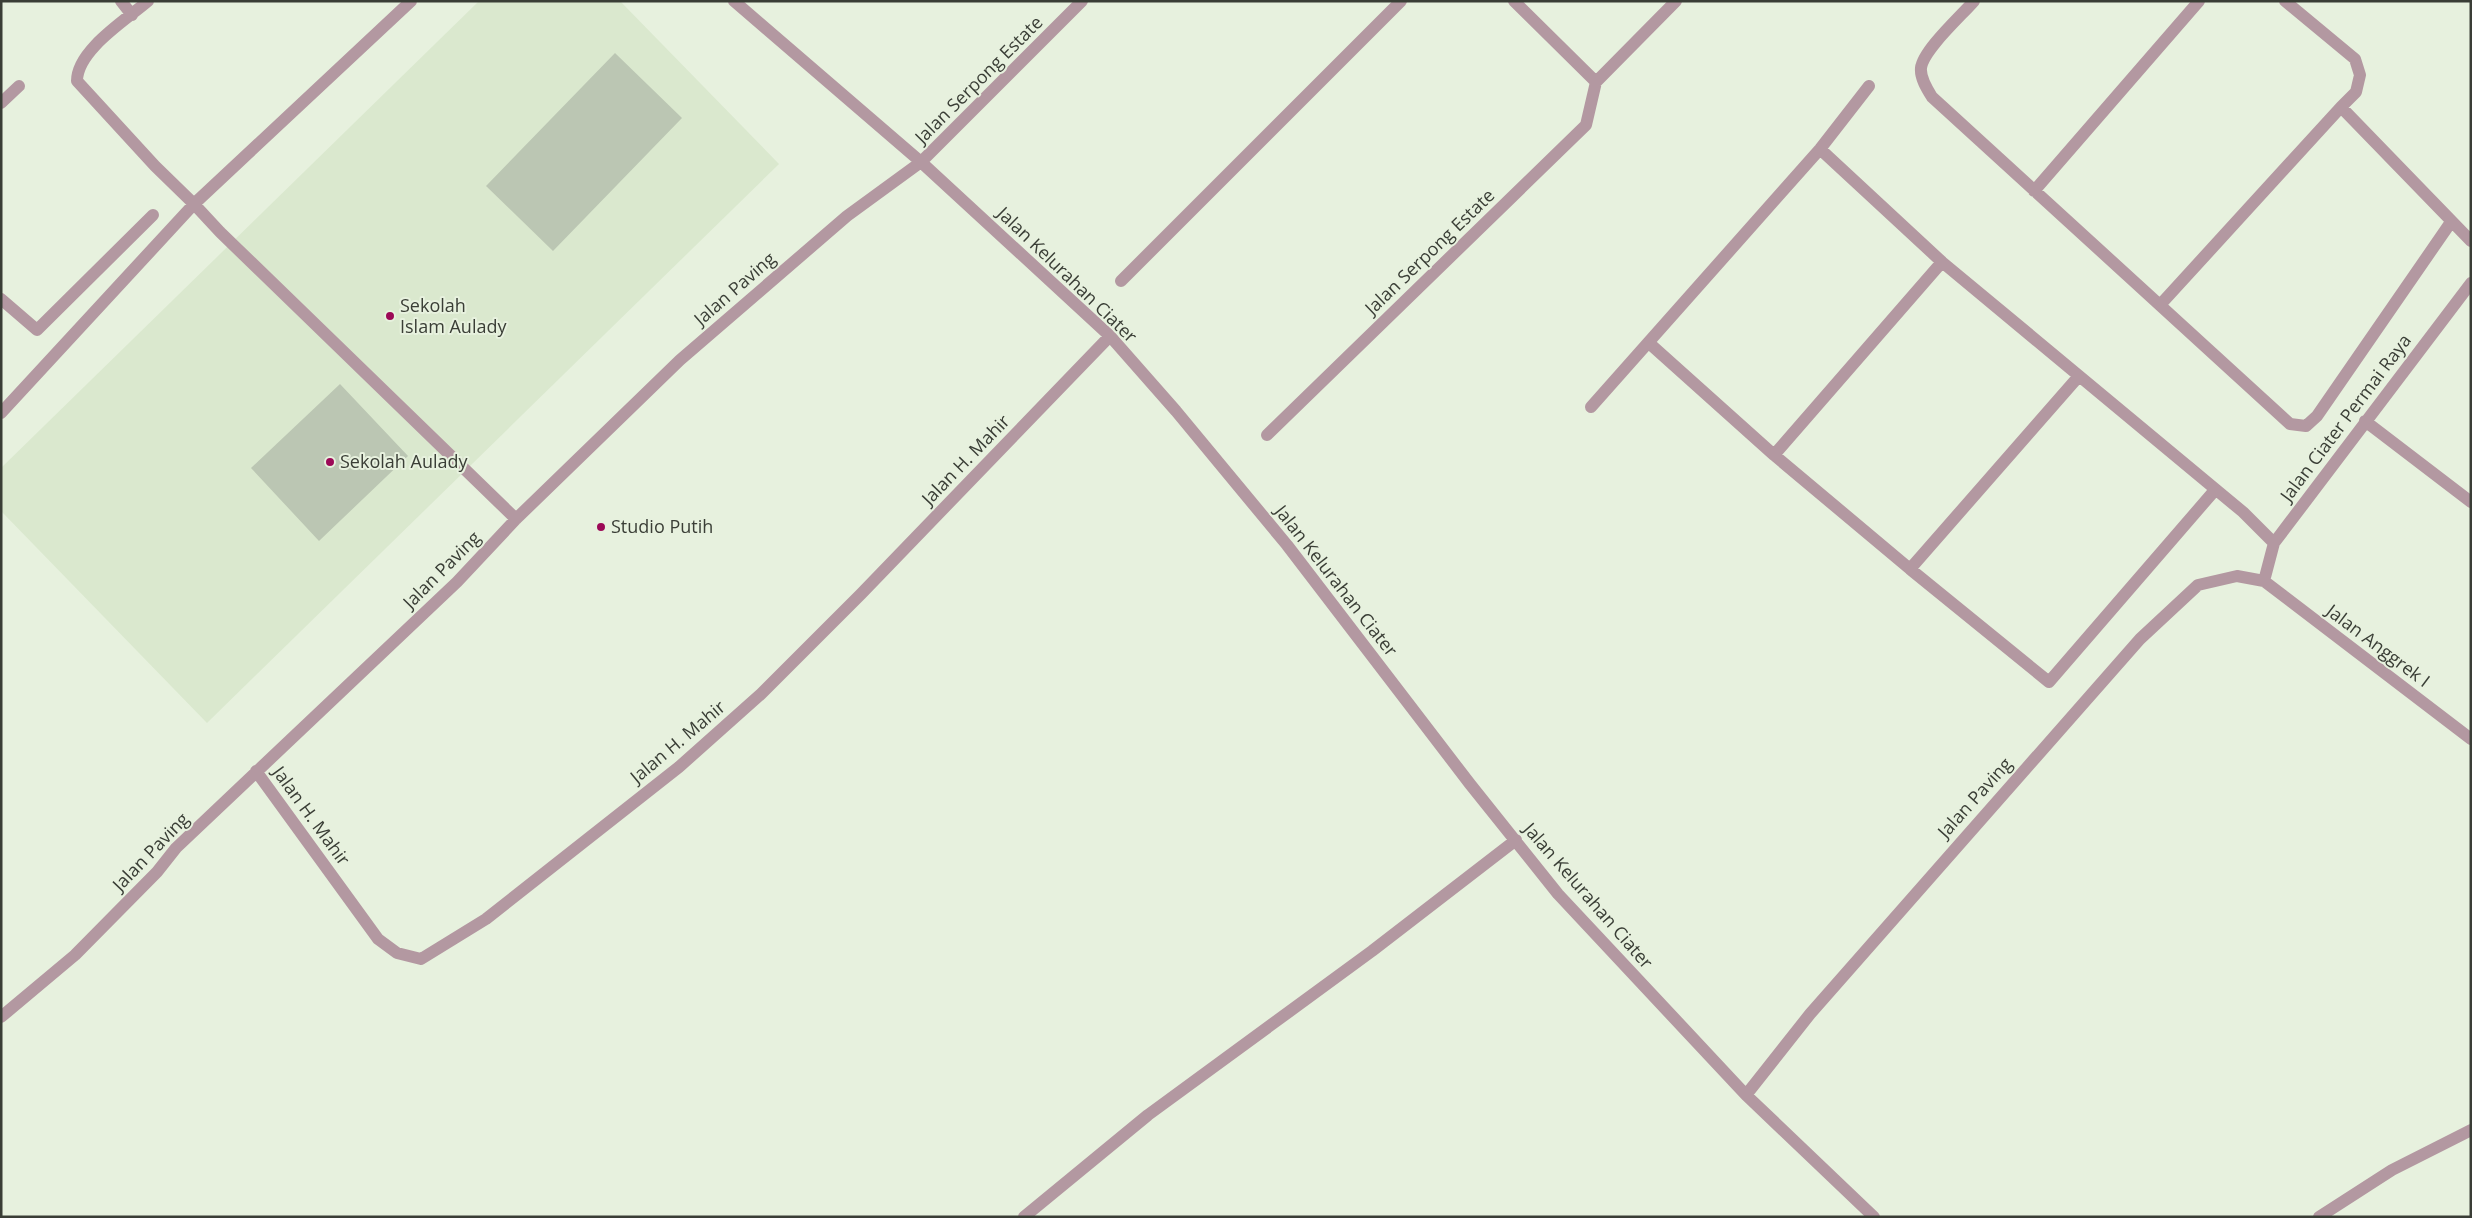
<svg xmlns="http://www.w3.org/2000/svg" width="2472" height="1218" font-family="'Open Sans',sans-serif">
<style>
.built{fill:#dae8ce}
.building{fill:#bbc6b3}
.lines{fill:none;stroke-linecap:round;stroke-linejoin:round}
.minor{stroke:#b398a1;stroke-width:12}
.poi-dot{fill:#9c0957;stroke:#e7f1de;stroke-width:2}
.labels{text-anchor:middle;stroke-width:4;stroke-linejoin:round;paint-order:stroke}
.street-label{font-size:18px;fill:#3a3e36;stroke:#e7f1de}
.poi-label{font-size:18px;fill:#3a3e36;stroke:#e7f1de;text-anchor:start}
</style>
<rect width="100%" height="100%" fill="#e7f1de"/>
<path class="built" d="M479 1H620L779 164 207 723 1 511V468Z"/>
<path class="building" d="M615 53 682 118 553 251 486 186Z
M340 384 408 456 319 541 251 468Z"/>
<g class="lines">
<path class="minor" d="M121 1 132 15
M411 1 194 204 220 232 516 519
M734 1 921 162 1110 336 1176 411 1287 545 1470 784 1558 894 1746 1095 1874 1217
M1514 1 1596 82
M1974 1C1962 15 1923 50 1921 68 1920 78 1927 89 1932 97L2290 424 2306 426 2317 416 2451 222
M2285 1 2355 59 2360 75 2356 92 2341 107 2471 241
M1 103 19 86
M1820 149 1942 262 2243 512 2274 543
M2034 191 2199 1
M1121 281 1401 1
M1 299 37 330 153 215
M2160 305 2341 107
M1649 343 1774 455 1942 262
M1591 407 1820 149 1869 86
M1 413 194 204 155 166 77 81C77 50 126 20 148 1
M2365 421 2471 502
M1267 435 1586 125 1596 82 1676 1
M1774 455 1910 569 2079 376
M1910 569 2049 682 2215 490
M2264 581 2274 543 2471 283
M256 771 378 939 397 953 421 959 486 919 679 767 761 694 861 594 1110 336
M1 1017 75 955 157 872 176 848 457 582 516 519 680 360 847 216 921 162 1082 1
M1746 1095 1810 1014 2140 639 2198 585 2237 576 2264 581 2471 739
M1024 1217 1148 1115 1372 951 1516 840
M2319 1217 2392 1170 2471 1130"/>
</g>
<g class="poi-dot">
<circle cx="390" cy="316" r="5"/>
<circle cx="330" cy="462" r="5"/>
<circle cx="601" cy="527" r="5"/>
</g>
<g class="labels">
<g class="street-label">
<text transform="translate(979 80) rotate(-45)" y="6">Jalan Serpong Estate</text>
<text transform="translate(1430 252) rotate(-44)" y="6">Jalan Serpong Estate</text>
<text transform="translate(1067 275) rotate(44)" y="6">Jalan Kelurahan Ciater</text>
<text transform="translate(735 289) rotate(-41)" y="6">Jalan Paving</text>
<text transform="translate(2346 418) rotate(-53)" y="6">Jalan Ciater Permai Raya</text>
<text transform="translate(966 460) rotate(-46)" y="6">Jalan H. Mahir</text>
<text transform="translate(442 570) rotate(-45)" y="6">Jalan Paving</text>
<text transform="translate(1336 581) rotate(52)" y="6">Jalan Kelurahan Ciater</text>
<text transform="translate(2378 646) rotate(37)" y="6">Jalan Anggrek I</text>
<text transform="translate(678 742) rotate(-40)" y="6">Jalan H. Mahir</text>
<text transform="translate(1975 798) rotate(-48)" y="6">Jalan Paving</text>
<text transform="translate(311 816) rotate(54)" y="6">Jalan H. Mahir</text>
<text transform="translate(151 852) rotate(-46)" y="6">Jalan Paving</text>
<text transform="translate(1588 896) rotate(49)" y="6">Jalan Kelurahan Ciater</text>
</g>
<g class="poi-label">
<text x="400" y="312">Sekolah<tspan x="400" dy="21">Islam Aulady</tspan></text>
<text x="340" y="468">Sekolah Aulady</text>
<text x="611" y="533">Studio Putih</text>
</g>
</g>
<rect width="2472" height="1218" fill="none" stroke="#3a3e36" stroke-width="5"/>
</svg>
